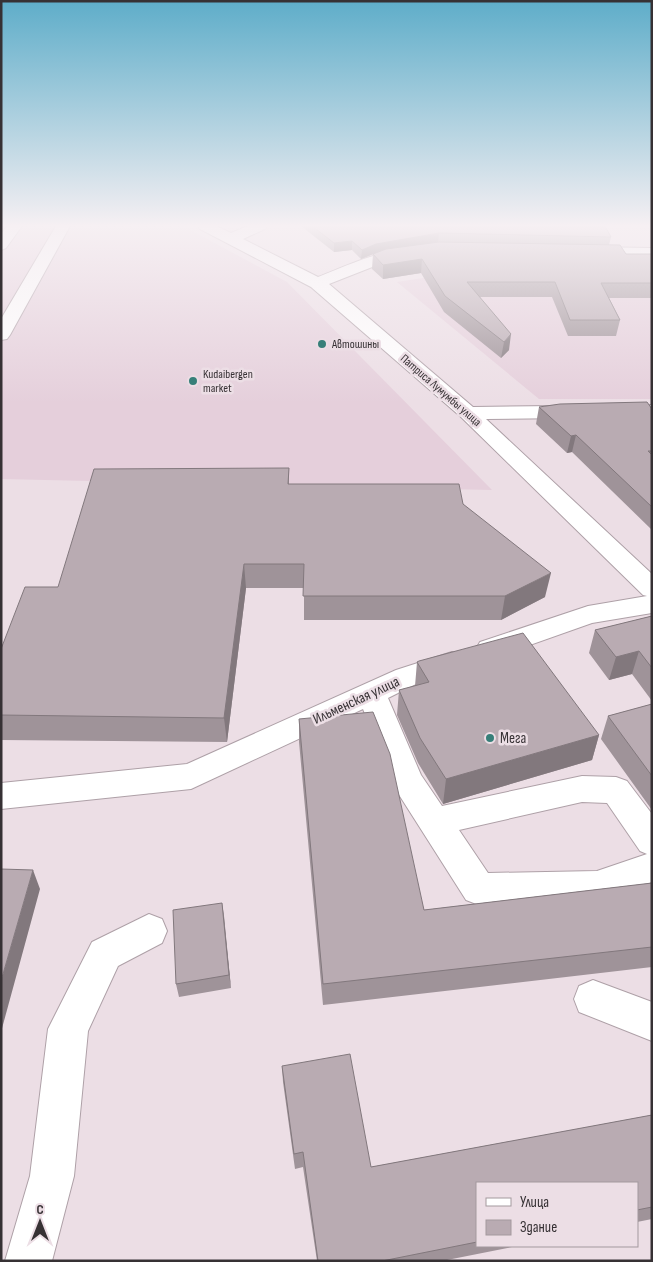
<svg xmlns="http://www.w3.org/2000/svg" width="653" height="1262" font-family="'Sofia Sans Condensed',sans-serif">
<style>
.built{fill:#e5cfdb}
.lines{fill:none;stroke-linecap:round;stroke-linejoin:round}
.minor-casing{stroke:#aea0a7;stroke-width:2}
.minor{fill:#fff;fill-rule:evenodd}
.wall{fill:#9f9399}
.shaded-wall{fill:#82787d}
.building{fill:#b9abb2;stroke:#82787d}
.poi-dot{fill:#377f79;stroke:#ecdee5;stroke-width:2}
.labels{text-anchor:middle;stroke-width:5;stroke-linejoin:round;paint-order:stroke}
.far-poi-label{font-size:12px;fill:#363134;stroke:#ecdee5;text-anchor:start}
.far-street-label{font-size:12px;fill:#363134;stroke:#ecdee5}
.street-label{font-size:15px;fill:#363134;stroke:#ecdee5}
.poi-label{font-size:15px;fill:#363134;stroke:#ecdee5;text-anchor:start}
</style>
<rect width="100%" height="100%" fill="#ecdee5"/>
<path class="built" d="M1 226H183L287 282 492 490 1 479Z
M521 263 652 264V399H539L397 282Z"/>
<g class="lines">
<g class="minor-casing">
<path id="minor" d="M7 226H22L6 248 1 250V234Z
M56 226H70L10 335 7 339 1 340V319Z
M198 226H216L231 233 248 226H267L265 229 243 239 318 277C342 268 389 245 414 251L416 254 414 257 385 262 329 284 473 407 652 405V417L486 419 652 574V613L592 623 490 659 480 656 476 649 480 642 588 606 647 596 643 595 461 417 311 287 200 229Z
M588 247 652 248V258L582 255 580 252 582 249Z
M452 652 462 655 466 662 462 669 416 684 388 698 421 775 442 806 582 776 616 777 627 781 652 814V882L597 903 479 905 466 900 396 790 363 709 191 789 1 809V783L187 764 396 670ZM582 802 607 803 640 851 647 854 597 871 488 873 459 830Z
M149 914 162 919 167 931 162 943 118 966 88 1031 74 1176 52 1261H5L30 1176 48 1029 92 942Z
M593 980 652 1002V1041L579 1012 574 999 579 986Z"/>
</g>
<use href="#minor" class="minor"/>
</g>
<path class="wall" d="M301 226H605L611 237 609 245 626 254H652V298H609L620 320 616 336H568L552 297H480L509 350 501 358 444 312 421 273 383 279 372 269 373 254 376 253 361 259 352 250 334 252Z
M539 407 652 409V530L572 452 567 453 536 424Z
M289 468V484L463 504 545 597 501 620H304V588H246L227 742 1 740V649Z
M652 616V701L632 674 609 680 589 653 595 630Z
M417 662 599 735 592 760 443 804 418 763 397 715 399 690 415 686Z
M652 704V810L601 739 608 716Z
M299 719 424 910 652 883V967L323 1005 299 742Z
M222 903 231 988 179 997 176 984Z
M282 1066 371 1167 652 1115V1219L637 1222V1183H477V1246H517L442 1261H317L303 1167 295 1169 283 1082Z"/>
<path class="shaded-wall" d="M439 233 438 242 376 253 361 259 362 250 376 244Z
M352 241V250L334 252V243Z
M422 259 421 273 383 279V265Z
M511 334 509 350 501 358 504 342Z
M576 435 572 452 567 453 571 436Z
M244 564 246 588 227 742 224 718Z
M551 573 545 597 501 620 505 596Z
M639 651 632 674 609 680 616 657Z
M599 735 592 760 443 804 446 779Z
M33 870 40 889 1 1032V981Z
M222 903 224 916 231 988 229 975Z"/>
<path class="building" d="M312 226H605L611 237 439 233 376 244 362 250 352 241 334 243Z
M439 242 620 245 626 254H652V283H601L620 320H570L555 282H467L511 334 504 342 445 296 422 259 383 265 373 254 386 249Z
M647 402 652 409V451H648L652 455V507L576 435 571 436 539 407 560 404Z
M289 468 288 484H459L463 504 551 573 505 596H303L304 564H244L224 718 1 715V649L25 587H58L94 469Z
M652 616V668L639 651 616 657 595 630Z
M523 633 599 735 446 779 420 738 399 690 429 682 417 662 419 661Z
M652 704V776L608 716Z
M373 712 390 754 424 910 652 883V947L323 984 299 719Z
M1 869 33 870 1 981Z
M222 903 229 975 176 984 173 910Z
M350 1054 371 1167 652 1115V1207L637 1210V1183H477V1242L382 1261H318L303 1152 294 1154 282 1066Z"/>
<linearGradient id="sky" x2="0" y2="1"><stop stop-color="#5eadc9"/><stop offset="0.56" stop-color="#f6f0f3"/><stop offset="1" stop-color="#f6f0f3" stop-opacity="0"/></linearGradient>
<rect width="653" height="403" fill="url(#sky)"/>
<g class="poi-dot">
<circle cx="322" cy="344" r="5"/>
<circle cx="193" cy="381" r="5"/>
<circle cx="490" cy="738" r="5"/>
</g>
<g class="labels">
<g class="far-poi-label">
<text x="332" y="348">Автошины</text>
<text x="203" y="378">Kudaibergen<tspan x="203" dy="14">market</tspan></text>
</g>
<g class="far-street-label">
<text transform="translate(441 390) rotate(41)" y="4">Патриса Лумумбы улица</text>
</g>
<g class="street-label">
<text transform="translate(356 700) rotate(-25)" y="5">Ильменская улица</text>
</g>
<g class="poi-label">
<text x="500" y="743">Мега</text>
</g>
</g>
<rect width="653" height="1262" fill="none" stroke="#363134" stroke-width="5"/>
<rect x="476" y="1182" width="162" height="65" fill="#ecdee5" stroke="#a3999e"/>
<rect x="486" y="1198" width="25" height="8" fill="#ffffff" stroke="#a3999e"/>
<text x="520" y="1207" font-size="15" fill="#363134">Улица</text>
<rect x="486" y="1220" width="25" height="15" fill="#b9abb2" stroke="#a3999e"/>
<text x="520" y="1232" font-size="15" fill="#363134">Здание</text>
<g transform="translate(40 1222)" stroke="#ecdee5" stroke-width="4" paint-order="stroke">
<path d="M0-4L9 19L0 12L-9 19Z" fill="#363134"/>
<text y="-8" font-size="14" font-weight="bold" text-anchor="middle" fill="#363134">С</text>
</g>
</svg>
